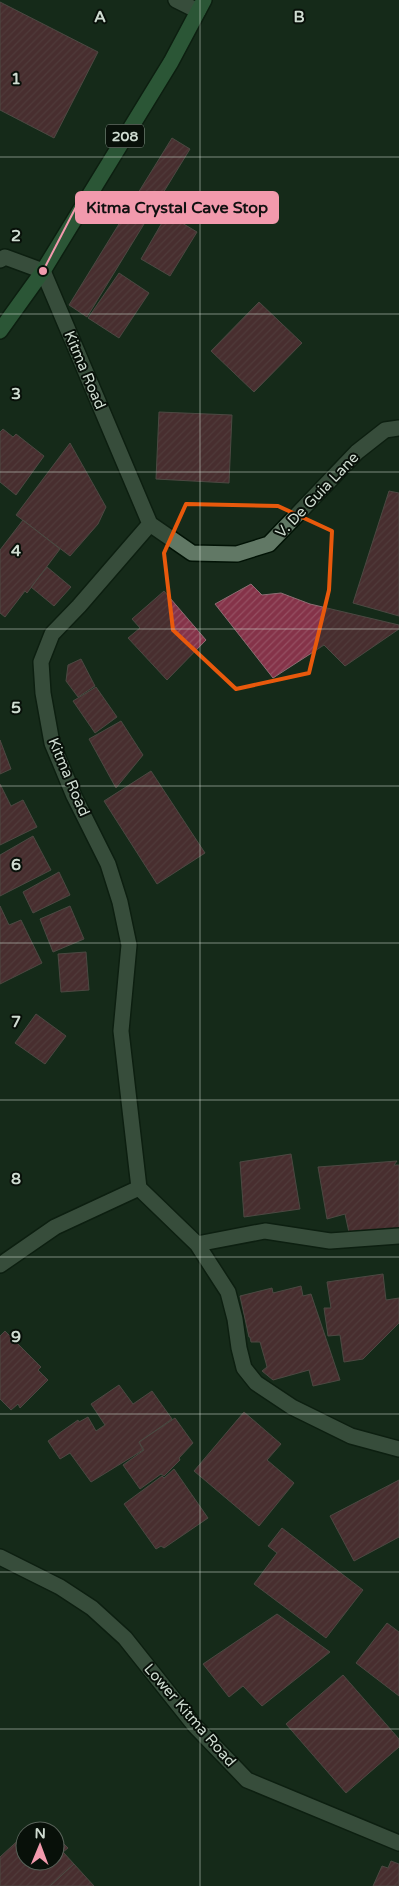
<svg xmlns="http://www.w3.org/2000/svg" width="399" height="1886" font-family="'Varela Round',sans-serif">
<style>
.building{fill:url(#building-hatch);stroke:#8d6e73}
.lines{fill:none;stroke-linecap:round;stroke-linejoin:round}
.minor-casing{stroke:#011205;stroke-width:18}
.major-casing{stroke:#011205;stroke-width:18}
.minor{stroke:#617865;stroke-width:15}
.major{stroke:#468d5a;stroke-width:15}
.marked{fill:none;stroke:#e8590c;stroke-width:4;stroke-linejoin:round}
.grid{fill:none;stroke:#cfdcd1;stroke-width:1;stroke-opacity:0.55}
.labels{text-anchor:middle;stroke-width:4;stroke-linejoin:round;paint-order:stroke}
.shield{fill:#081009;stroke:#939f95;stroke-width:1}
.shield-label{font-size:14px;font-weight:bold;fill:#cfdcd1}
.street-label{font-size:15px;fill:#cfdcd1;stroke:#081009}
.grid-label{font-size:16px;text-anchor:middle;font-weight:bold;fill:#cfdcd1;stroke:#081009;stroke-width:4;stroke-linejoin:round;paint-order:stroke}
.leader{fill:none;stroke:#f29aad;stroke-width:2}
.callout-dot{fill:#f29aad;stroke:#081009;stroke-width:2}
.callout{fill:#f29aad;stroke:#f29aad;stroke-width:2}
.callout-label{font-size:16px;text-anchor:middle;font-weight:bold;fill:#111}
</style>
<defs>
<pattern id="building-hatch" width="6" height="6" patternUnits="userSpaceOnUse" patternTransform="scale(1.25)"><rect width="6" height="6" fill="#853349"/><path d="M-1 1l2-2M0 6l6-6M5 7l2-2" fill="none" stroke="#955062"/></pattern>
</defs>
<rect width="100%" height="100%" fill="#162a1a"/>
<path class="building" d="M0 2 98 52 54 138 0 110Z
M172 138 190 149 87 317 69 305Z
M167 214 197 232 170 276 141 259Z
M119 273 149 293 119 338 88 318Z
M259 302 302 343 254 392 211 351Z
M159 412 232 415 229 483 156 479Z
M3 429 13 437 16 434 44 456 16 495 0 482V432Z
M70 443 106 507 98 524 70 556 16 515Z
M389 491 399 493V616L353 603Z
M23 520 60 549 27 593 25 591 5 617 0 613V550Z
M47 567 71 587 54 606 31 587Z
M251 584 262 595 281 593 310 604 399 625V629L345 666 324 645 273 678 215 604Z
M164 591 206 640 167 680 128 638 140 628 132 619Z
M81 659 95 686 78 697 66 681 68 665Z
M96 687 117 717 95 733 73 701Z
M121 721 143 755 116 788 89 739Z
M0 740 11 769 0 774Z
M151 771 205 853 157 884 104 801Z
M0 784 11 806 23 800 37 827 0 845Z
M33 836 51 870 0 896V855Z
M59 872 70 895 33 913 23 892Z
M0 906 9 925 21 920 42 963 0 984Z
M70 906 84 939 53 952 40 919Z
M86 952 89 990 61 992 58 954Z
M36 1014 66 1036 45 1064 15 1043Z
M291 1154 300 1209 244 1217 240 1162Z
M397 1161 394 1165H399V1229L350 1237 345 1214 327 1219 318 1167Z
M383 1274 386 1300 399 1298V1323L363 1359 344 1362 340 1335 328 1336 324 1308H331L327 1282Z
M301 1286 303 1296 311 1294 340 1380 313 1386 309 1370 273 1380 262 1371 267 1367 266 1363 260 1342H251L250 1337H249L240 1296 272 1288 273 1293Z
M5 1331 41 1367 38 1370 48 1380 20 1408 18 1404 11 1410 0 1399V1336Z
M119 1385 133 1404 152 1391 172 1419 139 1442 143 1450 91 1482 70 1453 60 1459 48 1441 78 1420 79 1422 88 1417 96 1431 105 1425 91 1404Z
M244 1412 281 1444 267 1460 294 1483 259 1526 194 1471Z
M175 1418 193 1443 179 1458 180 1460 164 1476 161 1474 140 1489 123 1465 144 1450 139 1442Z
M174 1469 208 1518 164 1548 161 1546 156 1549 124 1504 162 1476 164 1478Z
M399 1480V1537L354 1561 330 1516Z
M282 1528 363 1590 326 1638 254 1584 277 1553 268 1546Z
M277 1614 330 1652 262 1706 243 1686 229 1697 203 1664Z
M387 1623 399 1632V1696L356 1663Z
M343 1675 399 1739V1747L346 1793 286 1724Z
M25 1834V1861H55V1835L68 1848 63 1852 74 1864 50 1886H0V1857Z
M391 1861 399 1864V1886H373L382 1866 388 1868Z
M74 1864 94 1886H50L66 1871Z"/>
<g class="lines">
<g class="minor-casing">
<path id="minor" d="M176 0 198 11
M0 260 5 257 43 271 150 524 79 606 52 634 41 662 43 693 52 743 74 796 108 864 120 902 129 945 121 1031 139 1188
M150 524 192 553 237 554 269 544 357 452 385 430 399 428
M139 1188 197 1244 228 1292 235 1319 239 1348 244 1368 256 1383 292 1407 351 1436 399 1449
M197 1244 265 1231 330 1241 399 1236
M0 1265 55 1227 139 1188
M0 1557 60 1587 92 1608 125 1638 195 1726 247 1780 399 1843"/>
</g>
<g class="major-casing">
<path id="major" d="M0 331 43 271 171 62 204 0"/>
</g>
<use href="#minor" class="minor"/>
<use href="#major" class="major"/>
</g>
<path d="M0 0H399V1886H0ZM186 504 278 506 332 531 329 590 309 673 236 689 173 630 164 553Z" fill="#162a1a" fill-opacity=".55" fill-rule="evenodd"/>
<path class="marked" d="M186 504 278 506 332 531 329 590 309 673 236 689 173 630 164 553Z"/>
<path class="grid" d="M200 0V1886M0 157H399M0 314H399M0 472H399M0 629H399M0 786H399M0 943H399M0 1100H399M0 1257H399M0 1414H399M0 1572H399M0 1729H399"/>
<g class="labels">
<rect class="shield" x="106" y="124.5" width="38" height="23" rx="4"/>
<g class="shield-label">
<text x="125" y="141">208</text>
</g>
<g class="street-label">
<text transform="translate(85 370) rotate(67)" y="5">Kitma Road</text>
<text transform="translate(317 495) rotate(-46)" y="5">V. De Guia Lane</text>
<text transform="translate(69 777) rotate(67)" y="5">Kitma Road</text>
<text transform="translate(190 1715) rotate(49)" y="5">Lower Kitma Road</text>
</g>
</g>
<g class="grid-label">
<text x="100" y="22">A</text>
<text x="299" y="22">B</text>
<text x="16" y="84">1</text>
<text x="16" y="241">2</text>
<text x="16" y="399">3</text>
<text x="16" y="556">4</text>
<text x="16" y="713">5</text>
<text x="16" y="870">6</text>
<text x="16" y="1027">7</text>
<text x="16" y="1184">8</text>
<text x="16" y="1342">9</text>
</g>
<path class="leader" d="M43 271L76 207"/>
<circle class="callout-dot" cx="43" cy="271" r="5"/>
<rect class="callout" x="76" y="192" width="202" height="31" rx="5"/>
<g class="callout-label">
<text x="177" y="213">Kitma Crystal Cave Stop</text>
</g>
<g transform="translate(40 1846) rotate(1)"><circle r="24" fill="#081009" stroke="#586259"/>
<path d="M0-4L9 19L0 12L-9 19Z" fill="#f29aad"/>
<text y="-8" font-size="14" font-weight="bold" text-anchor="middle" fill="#cfdcd1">N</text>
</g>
</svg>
